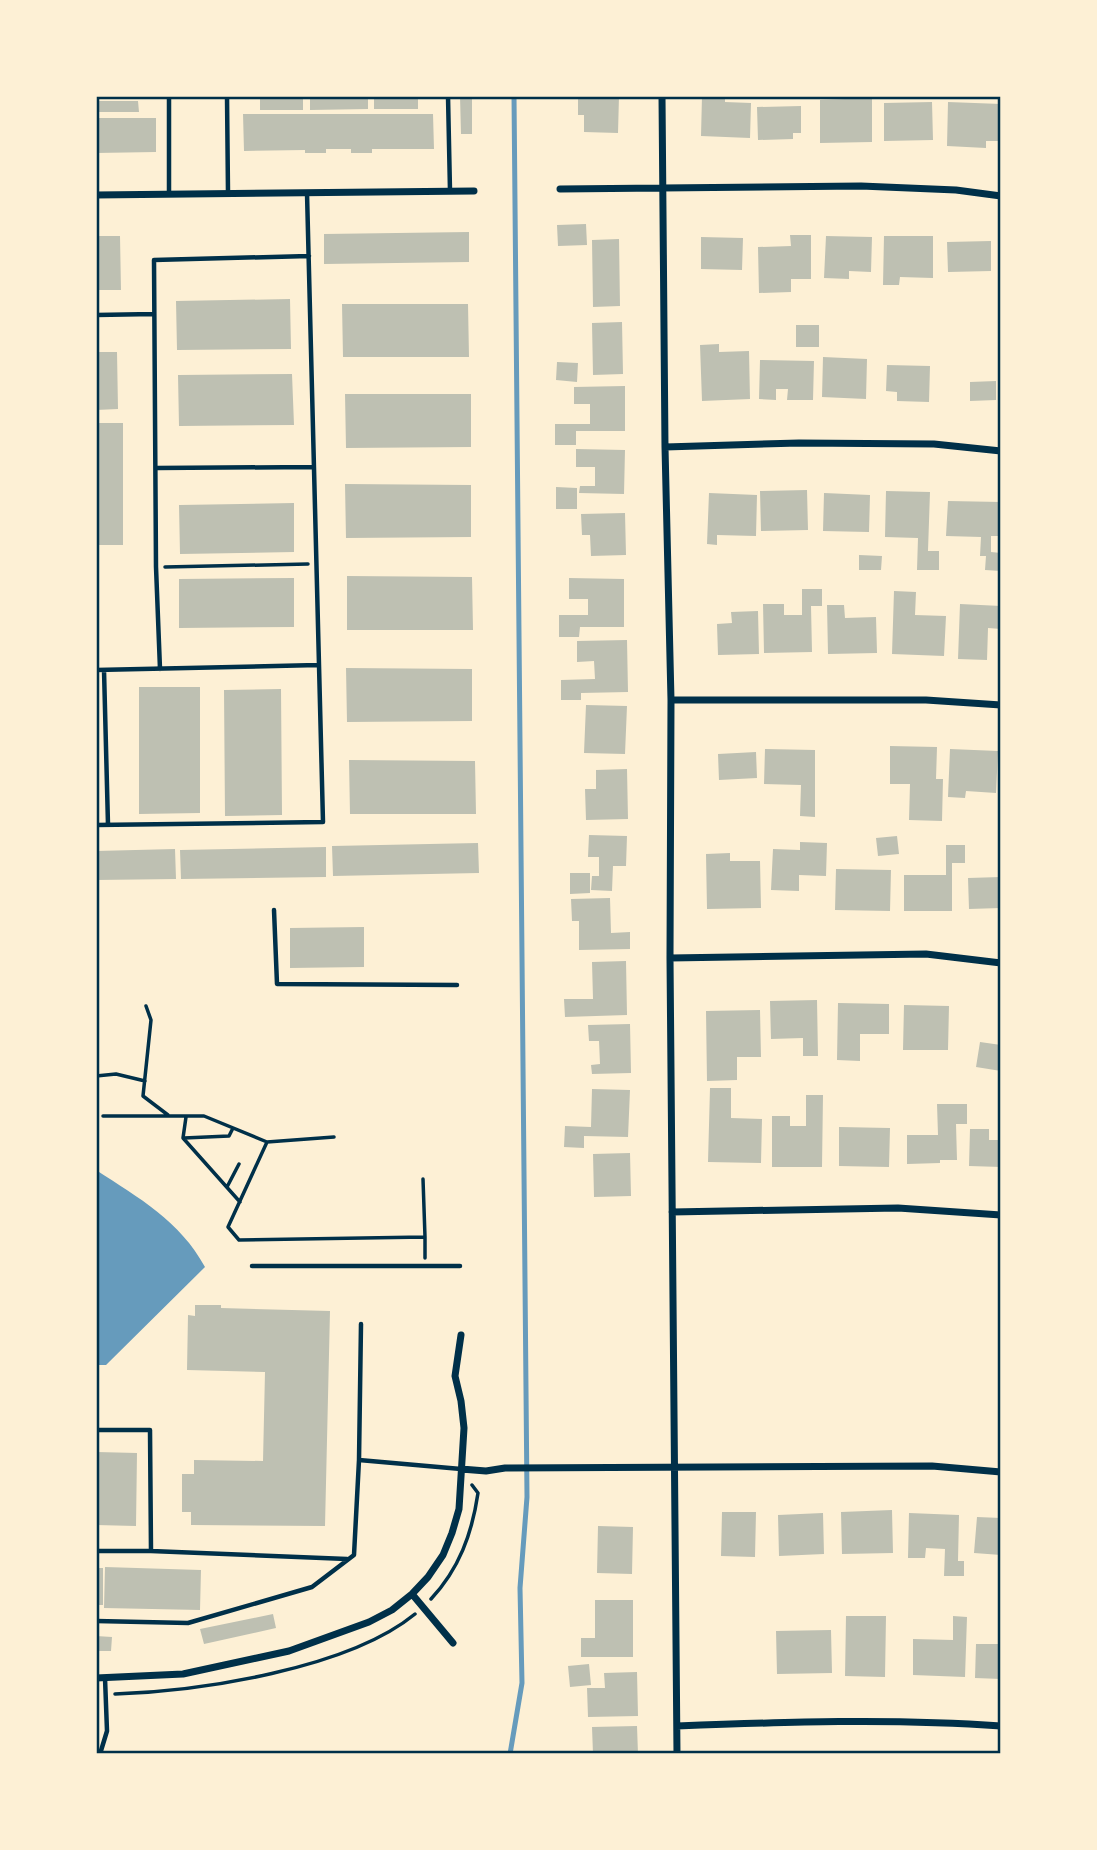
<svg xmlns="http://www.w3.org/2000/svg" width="1097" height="1850" font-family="'Titillium Web',sans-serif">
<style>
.water{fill:#669bbc}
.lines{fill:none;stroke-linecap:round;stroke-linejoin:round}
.stream{stroke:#669bbc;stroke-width:5}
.building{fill:#bec0b2}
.path{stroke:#003049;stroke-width:3.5}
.service{stroke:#003049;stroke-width:4.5}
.minor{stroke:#003049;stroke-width:7}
.neatline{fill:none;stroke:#003049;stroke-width:2.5}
</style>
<rect width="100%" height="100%" fill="#fdf0d5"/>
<path class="water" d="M96 1170C139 1198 180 1221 205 1267L106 1365H96Z"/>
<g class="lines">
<path class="stream" d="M510 1754 522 1683 520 1588 527 1497 514 96"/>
</g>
<path class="building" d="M460 96H472V134H461Z
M578 96H619L618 133 584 132V115H578Z
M702 96H725V102L751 103 750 138 701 136Z
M845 96H872V142L820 143V100L845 99Z
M368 97V109L310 110V98Z
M374 97 418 98V109H374Z
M260 98H303V110H260Z
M96 101H138L139 112H96Z
M932 102 933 140 884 141V103Z
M948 102 1001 104V141H986V148L947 146Z
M801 106V133H793V139L758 140 757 107Z
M243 114H433L434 149H372V153H351V149H326V153H305V150L244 151Z
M96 118H156V152L96 153Z
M586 224 587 245 558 246 557 225Z
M469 232V262L324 264V234Z
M790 235H811V279H791V292L759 293 758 247 791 246Z
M96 236H120L121 290H96Z
M826 236 872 237 871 272 849 271V279L824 278Z
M884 236H933V278L900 277 899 285H883Z
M701 237 743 238 742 270 701 269Z
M619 239 620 306 593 307 592 240Z
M991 241V271L948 272 947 242Z
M290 299 291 349 177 350 176 301Z
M342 304H468L469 357H343Z
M622 322 623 374 593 375 592 323Z
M796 325H819V347H796Z
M719 344V352L749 351 750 399 702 401 700 345Z
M96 352H117L118 409 96 410Z
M823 357 867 359 866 399 822 397Z
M760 360 814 361 813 400H787L788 389H776V400L759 399Z
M557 362 578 363 577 382 556 380Z
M887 365 930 366 929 402 897 401V392L886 391Z
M292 374 294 425 179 426 178 375Z
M996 381V400L970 401V382Z
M625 386V431H576V445H555V424H590V404H574V387Z
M345 394H471V447L346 448Z
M96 423H123V545H96Z
M576 449 625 450 624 494 579 493 580 486H595V467H576Z
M345 484 471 485V537L346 538Z
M556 487 577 488V509H556Z
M807 490 808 530 761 531 760 491Z
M886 491 930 492 928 551H939V570H917L918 538 885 537Z
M709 493 757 495 756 536 717 535V545L707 544Z
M824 493 870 495 869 532 823 531Z
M948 501 1001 502 1000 536H991V552L1001 553V571L985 570 986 556H980L981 537 946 536Z
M294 503V552L180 554 179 505Z
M625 513 626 555 591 556 590 535H582L581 514Z
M859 555 882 556 881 570H859Z
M347 576 472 577 473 630H347Z
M294 578V627L179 628V579Z
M569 578 624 579V627H580L579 637H559V615H588V599H569Z
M802 589H822V606H811L812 652 764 653 763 604H784V615H802Z
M894 591 916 592 915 615 946 616 944 656 892 654Z
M960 604 1001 606V629L988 628 987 660 958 659Z
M827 605H844L845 618 876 617 877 653 828 654Z
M758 611 759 654 718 655 717 624 732 623 731 612Z
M627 640 628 692 581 693V700H561V680L595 679 594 661 577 662V641Z
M346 668 472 669V721L347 722Z
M139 687H200V813L139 814Z
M281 689 282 815 225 816 224 690Z
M586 705 627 706 625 754 584 753Z
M890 746 937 747 936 779H943L942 821 909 820 910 784H890Z
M765 749 815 750V817L800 816 801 785 764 784Z
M950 749 998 751 996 793 966 791 965 798 948 797Z
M756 752 757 778 719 780 718 754Z
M349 760 475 761 476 814H350Z
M627 769 628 819 586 820 585 789H596V770Z
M589 835 627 836 626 866H613L612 891 591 890 592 876H599V857H588Z
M897 836 899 854 878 856 876 838Z
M800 842 827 843 826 876 799 875V891L771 890 773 849 800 850Z
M478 843 479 873 333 876 332 846Z
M946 845H965V863H952V911H904V875H946Z
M326 847V877L181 879 180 850Z
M175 849 176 879 96 880V851Z
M730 853V861H760L761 908 707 909 706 854Z
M836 869 891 870 890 911 835 910Z
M570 873H590V893L570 894Z
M1001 877V908L969 909 968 878Z
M610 898 611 933 630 932V949L579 950V921H572L571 899Z
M364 927V967L290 968V928Z
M626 961 627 1015 565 1017 564 999H593L592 962Z
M817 1000 818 1056H803V1038L771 1039 770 1001Z
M838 1003 889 1004V1034H860V1061L837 1060Z
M904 1005 949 1006 948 1050H903Z
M760 1010 761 1057H737V1080L707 1081 706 1011Z
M630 1024 631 1073 592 1074 591 1065 600 1064 599 1041H589L588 1025Z
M980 1042 1001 1045V1071L976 1067Z
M710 1088H731V1118L762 1119 761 1163 708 1162Z
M592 1089 630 1090 628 1137 584 1136V1148L564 1147 565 1126 591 1127Z
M806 1095H823L822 1167H772V1116H790V1126H806Z
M937 1104H967V1124H956L957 1160H940V1163L907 1164V1135H938Z
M839 1127 890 1128 889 1167 839 1166Z
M970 1129H989V1140H1001V1167L969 1166Z
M630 1153 631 1196 594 1197 593 1154Z
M195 1305H221V1308L330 1311 325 1526 191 1525V1512H182V1474H194V1460L263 1461 265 1372 187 1370 188 1315 195 1316Z
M97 1452 137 1453 136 1526 96 1525Z
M892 1510 893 1553 842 1554 841 1512Z
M722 1512H756L755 1557 721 1556Z
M823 1513 824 1554 779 1556 778 1515Z
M909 1513 959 1515 958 1561H964V1576H944L945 1549 926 1548 925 1558H908Z
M977 1517 1001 1518V1555L974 1553Z
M598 1526 633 1527 632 1574 597 1573Z
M105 1567 201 1570 200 1610 104 1608Z
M96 1568H103V1605H96Z
M595 1600H633V1657H581V1638H595Z
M273 1614 276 1628 204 1644 200 1629Z
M846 1616H886L885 1677 845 1676Z
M953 1616 967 1617 965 1677 913 1675V1639L953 1640Z
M831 1630 832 1673 777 1674 776 1631Z
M96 1636 112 1637 111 1651H96Z
M976 1644H1001V1679L975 1678Z
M589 1664 591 1685 570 1687 568 1666Z
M637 1672 638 1716 588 1717 587 1688H605L604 1673Z
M637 1726 638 1754H593L592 1727Z"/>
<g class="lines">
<path class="path" d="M165 567 308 564
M146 1006 151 1020 143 1096 168 1115
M96 1076 116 1074 145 1081
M103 1116H204L267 1142
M186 1117 183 1138 240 1202
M334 1137 267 1142 228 1227 239 1240 425 1237V1258
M184 1138 229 1136 233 1128
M423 1179 425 1237
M227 1187 239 1164
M431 1599C459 1569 472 1534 478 1493L472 1485
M115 1694C200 1691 348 1669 415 1614"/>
<path class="service" d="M227 96 228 193
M448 96 450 191
M169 193V96
M96 315 154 314
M157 468 314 467
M160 669 156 567 154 260 309 256
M96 670 318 665
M104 670 108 825
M96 825 323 822 307 193
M274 910 277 984 457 985
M252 1266H460
M96 1430H150L151 1551 347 1559
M359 1460 361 1324
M96 1551H151
M96 1621 188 1623 312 1587 354 1555 359 1460 461 1469
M100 1754 107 1731 105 1678"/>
<path class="minor" d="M662 96 665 447 671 700 670 958 677 1754
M560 189 861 186 956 190 1001 196
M96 195 474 191
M665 447 799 443 934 444 1001 451
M671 700H926L1001 705
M670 958 926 954 1001 963
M672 1212 898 1208 1001 1215
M461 1469 486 1471 505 1468 932 1466 1001 1472
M412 1594 453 1643
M96 1678 183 1674 289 1651 369 1622 392 1610 412 1594 428 1577 443 1555 452 1533 459 1509 464 1428 461 1401 455 1376 461 1335
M677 1726C785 1722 893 1718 1001 1726"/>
</g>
<rect width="1097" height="1850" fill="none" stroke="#fdf0d5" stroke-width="196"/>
<rect x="98" y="98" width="901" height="1654" class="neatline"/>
</svg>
